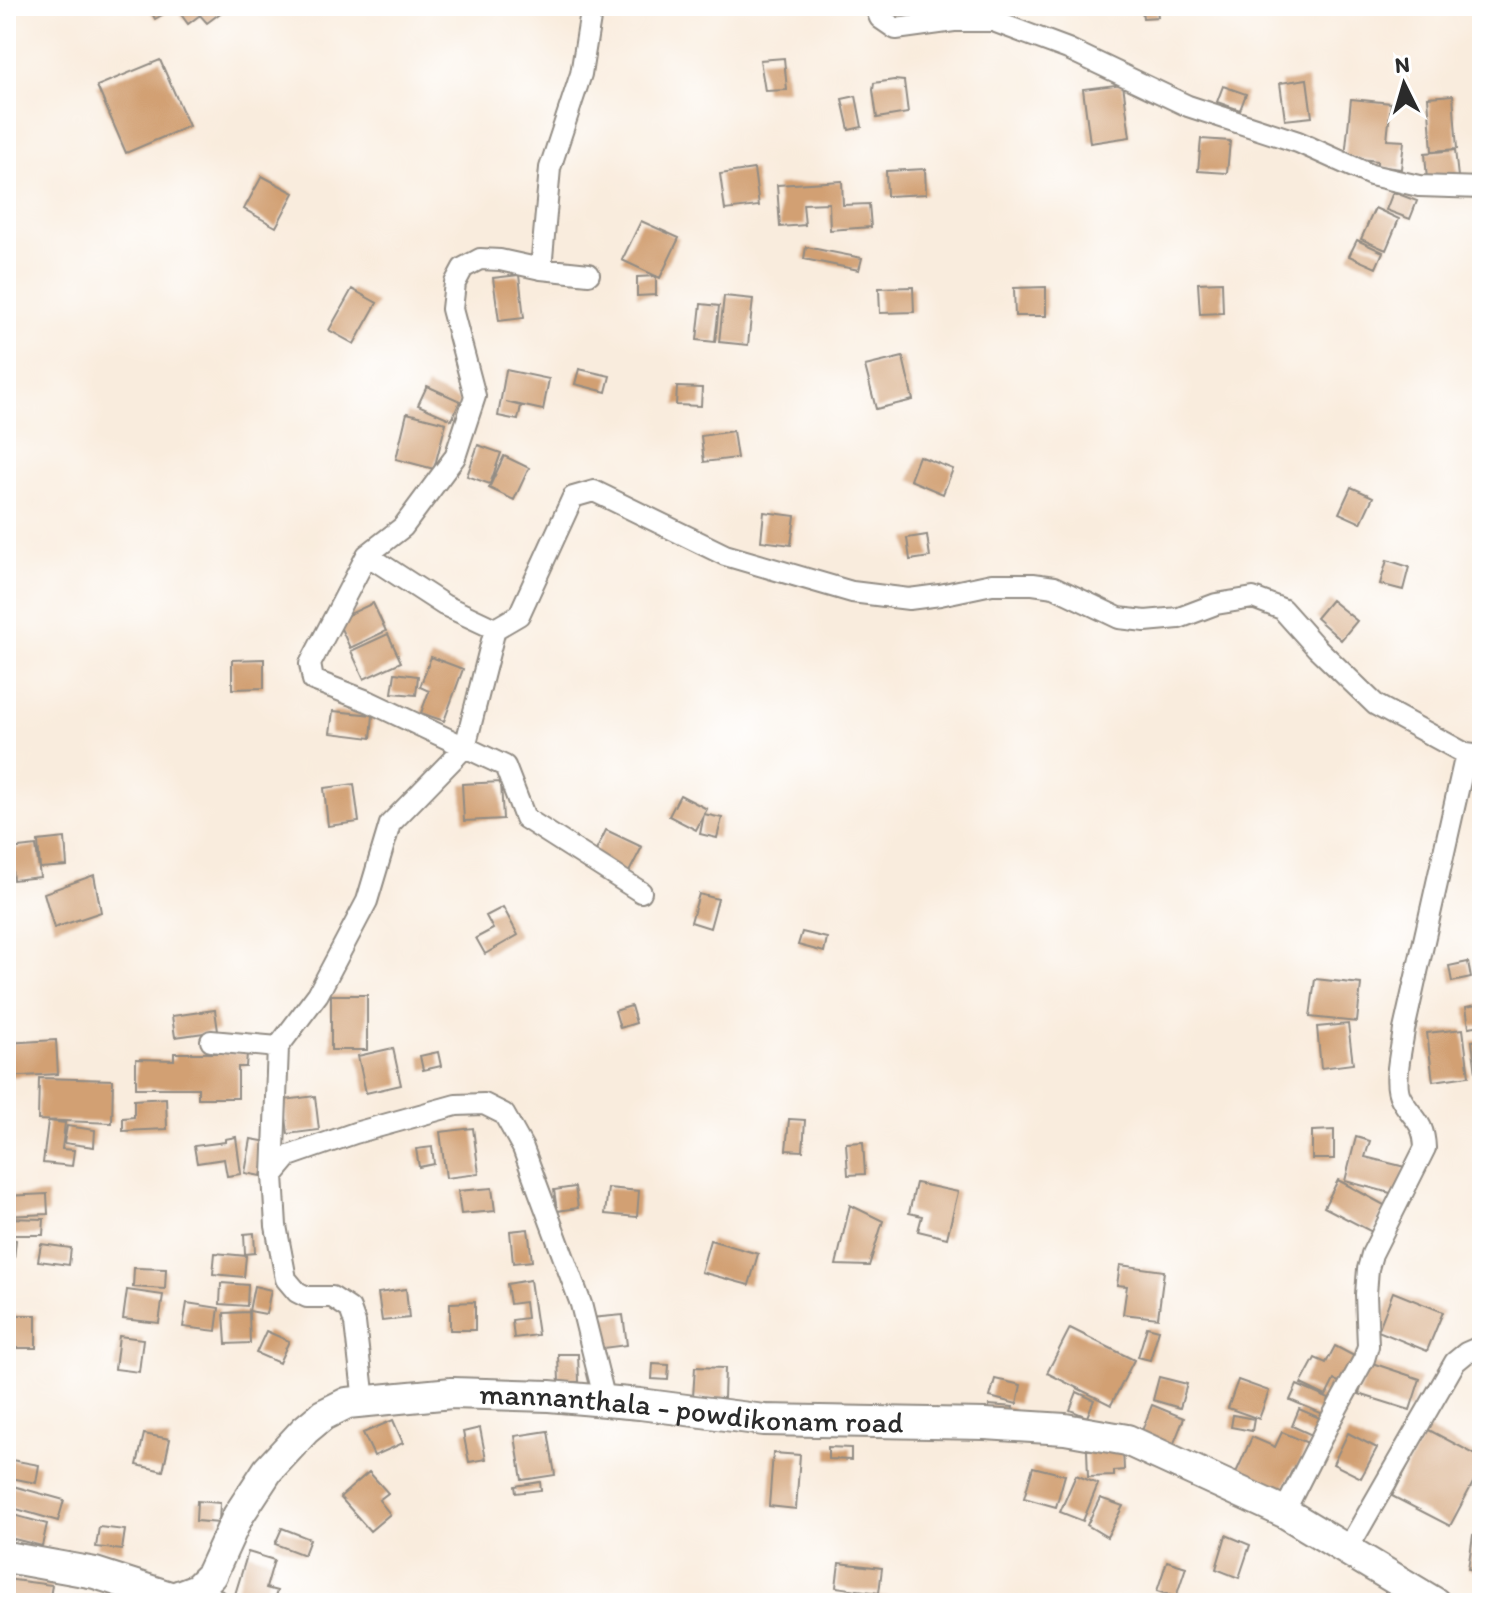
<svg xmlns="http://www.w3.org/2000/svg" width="1488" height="1609" font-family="Itim,sans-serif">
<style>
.building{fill:#d2a073}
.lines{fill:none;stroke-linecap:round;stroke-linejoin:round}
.minor-casing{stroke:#928c84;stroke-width:24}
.tertiary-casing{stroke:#928c84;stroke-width:30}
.secondary-casing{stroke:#928c84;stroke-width:34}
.minor{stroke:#fff;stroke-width:20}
.tertiary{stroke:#fff;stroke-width:26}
.secondary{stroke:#fff;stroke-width:30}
.labels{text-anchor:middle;stroke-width:8;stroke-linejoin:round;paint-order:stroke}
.street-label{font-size:30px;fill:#2b2b2b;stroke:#fff}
</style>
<rect width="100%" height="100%" fill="#fff"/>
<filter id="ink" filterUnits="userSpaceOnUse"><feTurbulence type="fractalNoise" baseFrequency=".0125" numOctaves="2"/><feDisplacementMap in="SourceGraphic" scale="16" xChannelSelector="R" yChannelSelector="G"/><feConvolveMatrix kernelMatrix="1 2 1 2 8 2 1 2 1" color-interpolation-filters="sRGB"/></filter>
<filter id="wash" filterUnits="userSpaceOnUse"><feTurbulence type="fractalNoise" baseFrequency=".006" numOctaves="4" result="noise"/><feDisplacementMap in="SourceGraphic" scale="32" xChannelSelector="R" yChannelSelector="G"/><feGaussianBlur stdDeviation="1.8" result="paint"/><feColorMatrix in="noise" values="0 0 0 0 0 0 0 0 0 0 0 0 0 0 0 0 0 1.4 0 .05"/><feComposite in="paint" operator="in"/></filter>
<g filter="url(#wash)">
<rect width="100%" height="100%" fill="#f9ecdd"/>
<g id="blocks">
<path class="building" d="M148 6H168L171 10 155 19Z
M175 6H220L223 11 207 23 200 15 188 24Z
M1142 9H1157L1158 17 1143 18Z
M784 58 787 90 765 91 760 60Z
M160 60 189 126 126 153 97 86Z
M1307 79 1312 117 1285 120 1280 83Z
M894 80 904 81 908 113 877 118 873 90 874 83Z
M1123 84 1130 137 1090 143 1083 89Z
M1223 86 1246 94 1240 110 1217 102Z
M1453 95 1457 149 1432 151 1428 97Z
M856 96 862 127 849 130 842 99Z
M1351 99 1391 103 1387 140 1404 141 1401 169 1377 166V161L1345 157Z
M1201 139 1230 141 1227 173 1198 171Z
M1455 150 1458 177 1427 180 1425 153Z
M754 169 759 206 725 210 720 174Z
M925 169 926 194 887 196 886 171Z
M262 176 294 193 276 227 244 209Z
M842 181 843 205 869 204 871 227 830 230 829 203 803 204 805 225 780 227 777 185Z
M1393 192 1417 201 1410 219 1386 210Z
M1375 208 1399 219 1386 250 1361 239Z
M641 221 679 238 660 278 622 260Z
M1357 240 1383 252 1376 268 1349 256Z
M806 247 862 258 859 270 804 259Z
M519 275 524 318 499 321 493 278Z
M656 276V295L637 296V277Z
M1222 282 1223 313 1200 314 1198 283Z
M913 287 914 312 880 313 879 288Z
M1046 287V316H1015L1014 288Z
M352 289 377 303 354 344 329 330Z
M724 296 753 299 748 345 719 342Z
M701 304 719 306 715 342 697 340Z
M903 357 913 400 876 409 865 366Z
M579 369 610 376 606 392 575 384Z
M506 370 549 379 543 410 506 402 521 406 518 420 498 416Z
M427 386 460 401 452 420 418 405Z
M677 387 702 388 701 406 676 405Z
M407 413 446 423 434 469 396 459Z
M733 431 737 458 704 462 701 436Z
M478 445 501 453 490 484 467 476Z
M504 456 529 468 514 500 489 488Z
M919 456 953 469 943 494 910 480Z
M1351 487 1373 497 1361 523 1339 513Z
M764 512 795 516 791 545 761 541Z
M927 535 930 557 910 560 907 538Z
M1387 560 1409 567 1403 590 1380 584Z
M1331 600 1357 621 1341 640 1316 618Z
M373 603 386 631 350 648 337 620Z
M388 634 401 662 364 679 351 651Z
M431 657 463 669 444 721 421 713 429 691 420 687Z
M264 659V688L232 689V660Z
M395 673 418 676 416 695 392 693Z
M333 711 373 715 371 738 330 733Z
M501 782 503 819 464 821 462 784Z
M354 784 359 822 328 826 324 788Z
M680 795 707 809 696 830 669 816Z
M704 814 722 818 717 838 700 834Z
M606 830 642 847 628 874 593 857Z
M65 838 67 866 40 868 38 841Z
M36 846 40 877 13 880 10 849Z
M94 875 101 912 54 928 44 893Z
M699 894 718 899 710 928 691 922Z
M503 907 518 935 485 954 476 938 493 929 486 916Z
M802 932 827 938 824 952 798 945Z
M1468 962 1471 978 1452 982 1449 966Z
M1315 979 1361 984 1357 1022 1310 1017Z
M331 995H367V1050H331Z
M1482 1004V1025L1469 1027 1466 1007Z
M631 1006 636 1023 620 1028 615 1011Z
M215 1010 218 1031 175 1037 172 1016Z
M1348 1024 1353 1064 1321 1068 1317 1027Z
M1463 1029 1469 1076 1433 1081 1427 1033Z
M56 1040 58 1074 6 1077V1043Z
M1482 1040V1081L1477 1082 1472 1041Z
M393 1048 401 1085 366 1093 358 1056Z
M438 1052 441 1066 423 1070 420 1056Z
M174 1053H247L246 1067H238V1098H198V1088H136V1059L174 1060Z
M39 1078 113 1080 112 1123 38 1120Z
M315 1096 319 1130 288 1134 284 1100Z
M166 1098 167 1129 123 1131V1118L134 1117V1100Z
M789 1119 805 1120 803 1151 786 1150Z
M48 1121 65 1123 62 1149 74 1150 72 1166 43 1163Z
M67 1126 95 1130 94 1147 64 1143Z
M473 1128 479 1174 446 1178 440 1132Z
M1334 1130V1159H1312V1131Z
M236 1137 241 1174 227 1176 224 1159 197 1163 194 1146 225 1142V1139Z
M1356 1137 1370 1141 1365 1157 1405 1167 1398 1195 1345 1181Z
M251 1139 268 1142 261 1176 245 1173Z
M863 1142 865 1174 848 1175 846 1143Z
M432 1147 434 1164 419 1167 416 1149Z
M1338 1180 1386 1206 1372 1232 1324 1207Z
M916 1183 958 1192 947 1238 918 1231 922 1216 909 1213Z
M575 1187 578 1208 557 1211 554 1190Z
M492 1188 495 1211 461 1214 458 1191Z
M608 1188 639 1191 637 1217 605 1214Z
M47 1194 48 1214 6 1216V1196Z
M850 1205 883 1221 869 1266 836 1265Z
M6 1218 44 1219 43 1235H6Z
M528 1229 532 1261 513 1263 510 1231Z
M254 1233 255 1253 245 1254 244 1234Z
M6 1238 16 1240 14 1259 6 1258Z
M710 1240 758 1254 749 1285 701 1272Z
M41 1244 71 1248 69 1265 38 1261Z
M215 1253 246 1256 244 1277 213 1274Z
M1120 1265 1164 1271 1158 1318 1123 1314 1127 1286 1117 1285Z
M134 1268 166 1269 165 1289 133 1287Z
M530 1280 538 1335 514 1338 512 1320 527 1318 525 1302 510 1304 507 1284Z
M221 1283 248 1285 247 1306 220 1304Z
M254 1286 271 1290 266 1314 249 1311Z
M406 1289 409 1318 382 1321 378 1293Z
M127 1290 163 1295 159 1323 123 1319Z
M1393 1292 1443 1312 1427 1351 1378 1331Z
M475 1302V1330H450V1303Z
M187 1303 219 1308 216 1331 183 1327Z
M249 1312 250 1343 226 1344 224 1313Z
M6 1315H36V1348H6Z
M623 1315 627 1345 595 1349 591 1318Z
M1147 1327 1159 1330 1150 1360 1138 1357Z
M1070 1328 1134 1360 1111 1405 1047 1373Z
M266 1331 289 1341 279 1363 256 1353Z
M119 1336 143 1339 139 1372 115 1369Z
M1335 1346 1356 1357 1342 1383 1334 1380 1326 1396 1301 1384 1315 1358 1326 1363Z
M558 1354H578L579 1382H559Z
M1369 1362 1420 1379 1410 1410 1359 1394Z
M653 1364 669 1365 668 1380 652 1379Z
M695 1367 725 1368 724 1398 693 1397Z
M1159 1377 1187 1384 1180 1408 1153 1400Z
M995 1379 1021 1385 1017 1404 990 1397Z
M1238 1380 1269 1391 1259 1419 1228 1408Z
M1297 1385 1329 1399 1323 1414 1290 1400Z
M1077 1392 1094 1400 1087 1417 1070 1410Z
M989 1405 1013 1407 1012 1415 988 1414Z
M1152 1405 1184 1418 1172 1448 1140 1436Z
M1299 1409 1322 1419 1314 1436 1292 1426Z
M1233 1415 1254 1419 1252 1431 1231 1427Z
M393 1420 403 1443 374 1456 363 1433Z
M480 1428 486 1459 469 1462 463 1432Z
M1427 1429 1482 1458V1466L1450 1526 1392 1496Z
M548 1431 555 1475 522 1480 515 1436Z
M1282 1432 1308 1443 1297 1468 1294 1466 1281 1495 1235 1475 1252 1437 1275 1447Z
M1348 1433 1377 1448 1361 1478 1333 1464Z
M144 1434 170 1439 163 1471 137 1465Z
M828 1447 851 1448V1460L828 1459Z
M1123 1448 1124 1470 1114 1471V1476L1088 1477 1087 1450Z
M773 1453 800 1455 796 1509 769 1506Z
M6 1459 39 1465 36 1483 6 1477Z
M1033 1467 1065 1475 1056 1507 1024 1498Z
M369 1472 388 1493 379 1500 390 1514 370 1531 340 1497Z
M1076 1475 1098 1484 1083 1521 1060 1512Z
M540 1482 541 1490 516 1493 515 1486Z
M6 1484 64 1500 58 1521 6 1506Z
M1100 1498 1123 1506 1107 1537 1087 1525Z
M197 1501 220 1503 219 1523 196 1521Z
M6 1513 47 1524 42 1546 6 1537Z
M99 1527 125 1530 122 1550 96 1547Z
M282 1528 310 1539 304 1555 275 1544Z
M1226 1535 1250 1545 1239 1578 1216 1569Z
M1473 1535 1482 1537V1571L1468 1569Z
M248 1552 274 1560 266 1588 277 1591 273 1603H242L233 1601Z
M1167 1561 1186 1567 1176 1597 1157 1591Z
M839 1563 882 1568 879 1593 836 1587Z
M6 1579 52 1585 49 1603H6Z
M890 1596V1603H856V1597Z"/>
</g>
</g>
<g filter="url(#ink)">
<use href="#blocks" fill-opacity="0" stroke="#928c84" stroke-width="2"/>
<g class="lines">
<g class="minor-casing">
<path id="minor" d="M875 6 880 18 896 29 954 21H993L1068 49 1188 106 1298 142 1371 175 1419 186 1482 188
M541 269 550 168 581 74 592 6
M589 274 541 269 500 260 480 259 463 268 455 283 452 309 475 396 455 457 403 527 367 555 310 664 313 680 370 702 505 766 525 818 641 892
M367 555 444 605 495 629 519 615 573 497 594 491 725 555 852 592 909 599 940 595 992 584H1033L1054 587 1119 618 1145 621 1179 618 1216 604 1253 598 1282 609 1316 647 1376 705 1466 754 1482 756
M211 1041 278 1047
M273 1175 278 1047 318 994 367 901 390 824 465 747 495 629
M364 1401 355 1323 350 1309 332 1297H307L297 1292 286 1279 276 1226 273 1175 289 1156 355 1133 456 1105 484 1104 504 1114 523 1148 581 1304 605 1401
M1284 1512 1330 1421 1364 1359 1368 1346 1366 1294 1368 1269 1372 1254 1425 1148C1424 1120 1412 1119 1401 1098 1392 1083 1402 1047 1404 1030L1466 754
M1347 1550 1455 1362 1466 1353 1482 1346"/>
</g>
<g class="tertiary-casing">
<path id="tertiary" d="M197 1589 215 1603"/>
</g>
<g class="secondary-casing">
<g id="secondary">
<path id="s1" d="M6 1557 95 1573 173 1598 197 1589 211 1575 238 1516 268 1470 305 1430 323 1415 347 1403 452 1393 549 1396 640 1404 764 1420 985 1424 1065 1429 1127 1440 1284 1512 1435 1603"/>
</g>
</g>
<use href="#minor" class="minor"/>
<use href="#tertiary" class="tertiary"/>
<use href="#secondary" class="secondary"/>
</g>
</g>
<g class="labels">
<g class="street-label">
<text dy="10" stroke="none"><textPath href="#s1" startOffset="788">mannanthala - powdikonam road</textPath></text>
</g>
</g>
<rect width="1488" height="1609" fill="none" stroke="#fff" stroke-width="32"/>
<g transform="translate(1404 84) rotate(355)" stroke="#ffffff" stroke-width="6" paint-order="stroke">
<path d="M0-6L14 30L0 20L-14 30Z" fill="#2b2b2b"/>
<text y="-12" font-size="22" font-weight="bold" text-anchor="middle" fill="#2b2b2b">N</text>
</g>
</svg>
